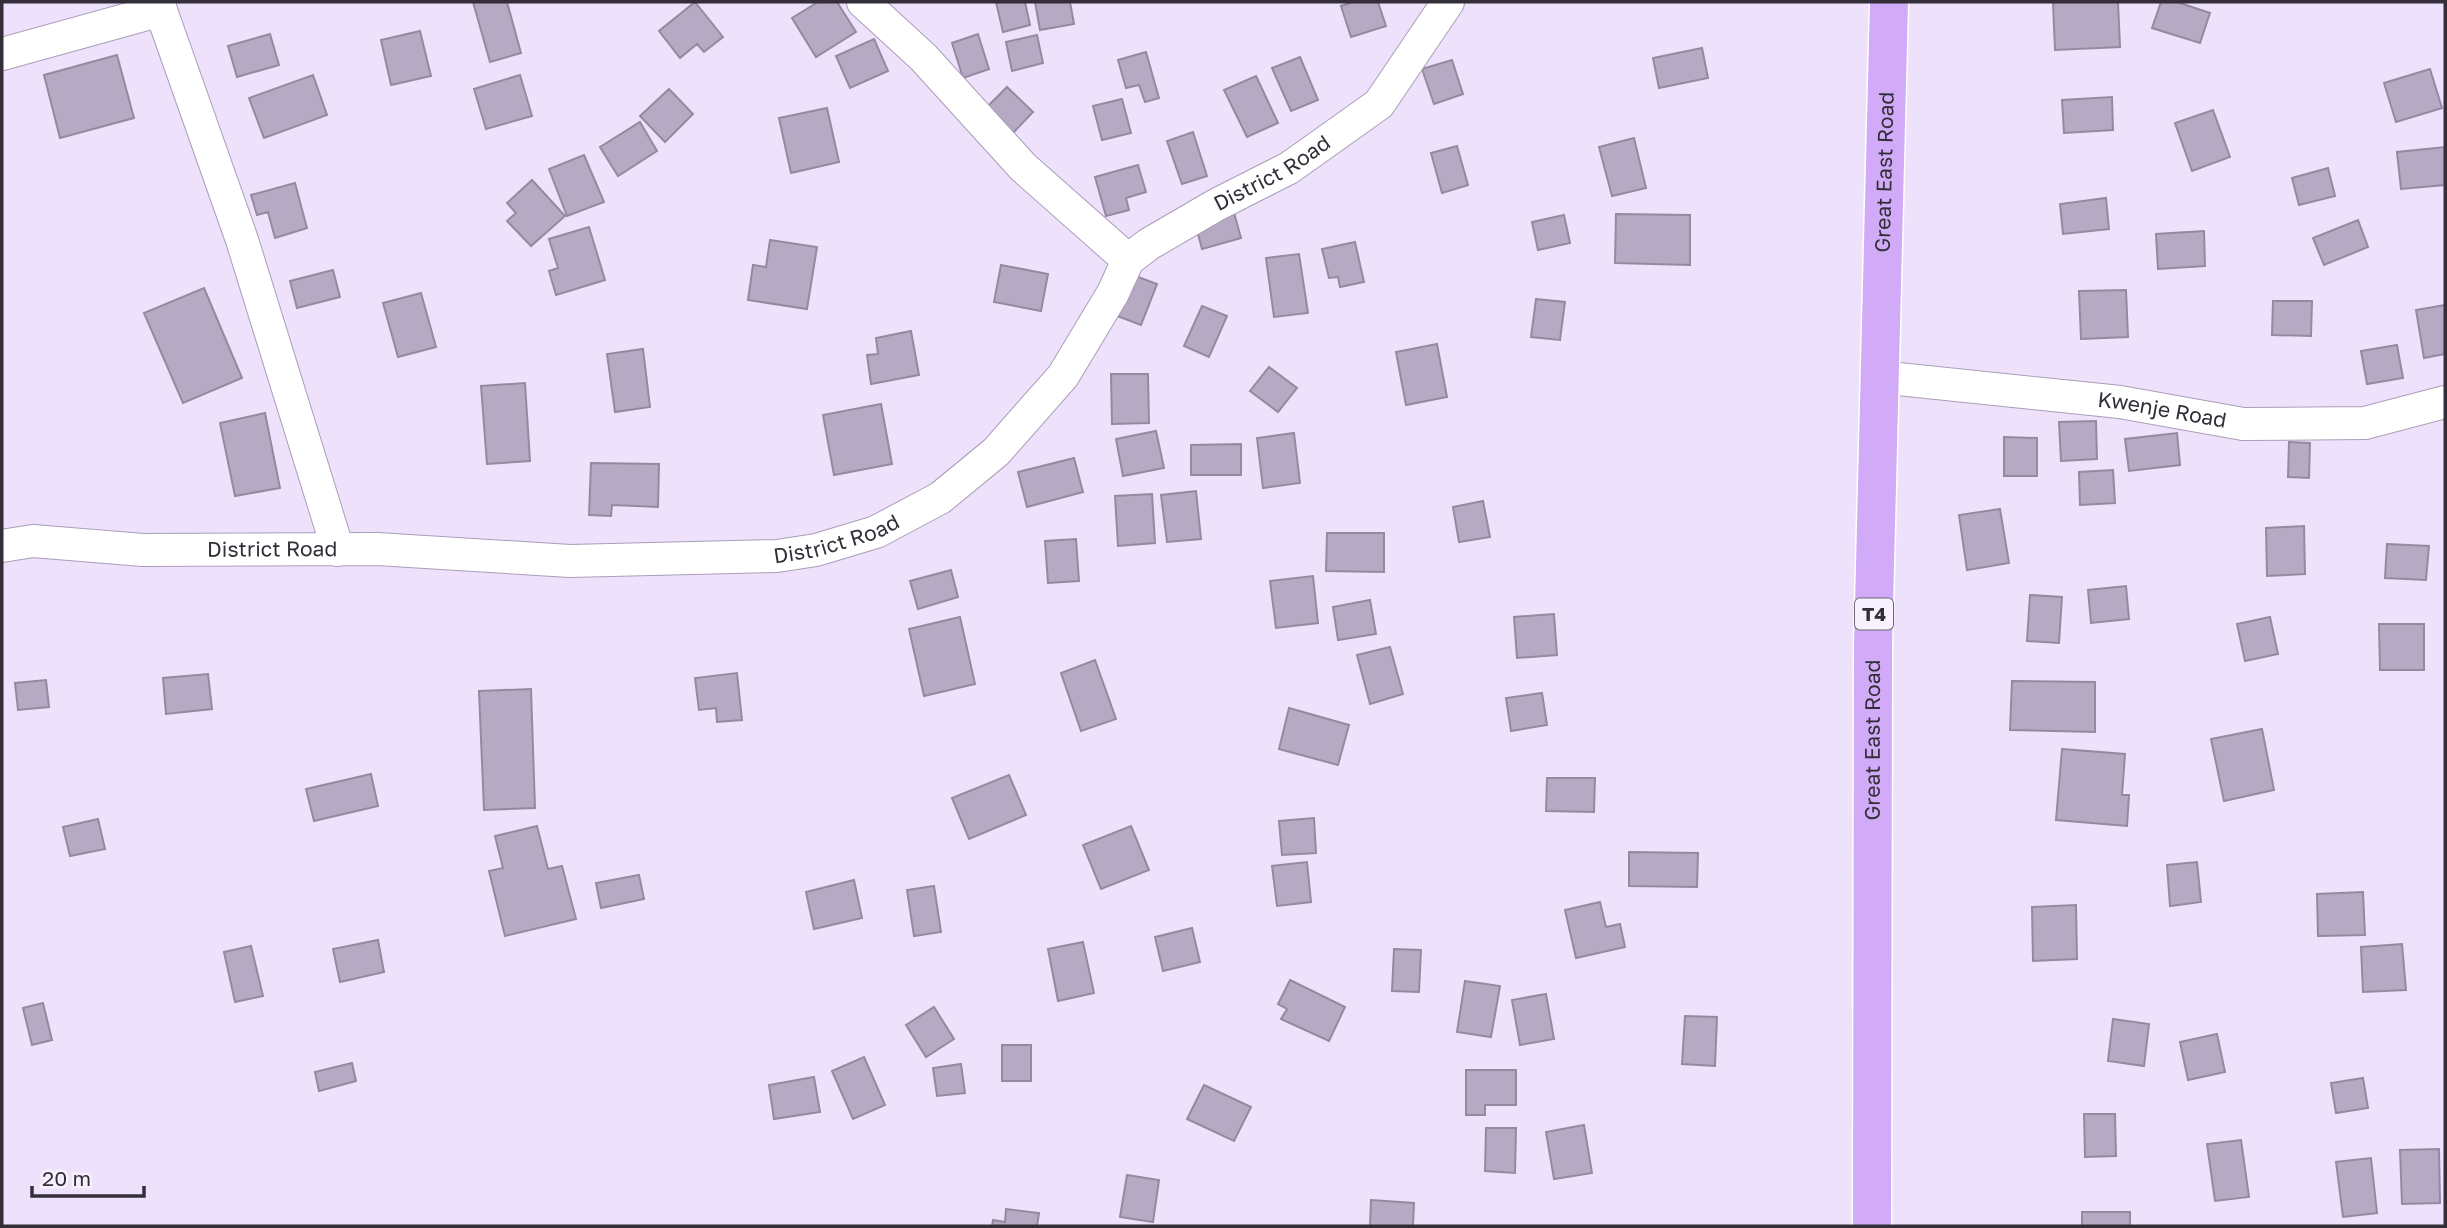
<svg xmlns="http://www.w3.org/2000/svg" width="2447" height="1228" font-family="'Golos Text',sans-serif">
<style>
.building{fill:#b5a9c3;stroke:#9589a2;stroke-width:2}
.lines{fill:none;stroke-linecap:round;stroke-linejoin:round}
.street-casing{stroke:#aa9eb8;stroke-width:34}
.highway-casing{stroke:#fff;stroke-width:41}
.street{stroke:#fff;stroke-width:32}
.highway{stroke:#d1abf7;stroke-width:38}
.labels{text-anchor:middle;stroke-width:5;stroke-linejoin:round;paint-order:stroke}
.shield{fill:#f7f2fd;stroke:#6e6973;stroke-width:2}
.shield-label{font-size:19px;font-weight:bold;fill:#332e38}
.street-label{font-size:21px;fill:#332e38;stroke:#f7f2fd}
</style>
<rect width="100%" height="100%" fill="#ede1fc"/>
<path class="building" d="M473 2H507L521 53 490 62Z
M695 2 723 37 704 52 697 44 680 58 659 31Z
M818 2H837L856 32 816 57 792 18Z
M996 2H1025L1030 25 1003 32Z
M1035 2H1070L1074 24 1040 30Z
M1353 2H1378L1386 26 1351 37 1341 6Z
M2053 2H2118L2120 47 2055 50Z
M2161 2H2177L2210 13 2200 43 2152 28Z
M420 31 431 76 391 85 381 40Z
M270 34 279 65 237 77 228 46Z
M978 34 989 69 963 78 952 43Z
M1037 35 1043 63 1012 71 1006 42Z
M874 39 888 71 850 88 836 56Z
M1702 48 1708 78 1659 88 1653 58Z
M1146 52 1159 98 1145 102 1139 85 1126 88 1118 60Z
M117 55 134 118 60 138 44 75Z
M1300 57 1318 100 1291 111 1272 68Z
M1452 60 1463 94 1434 104 1422 69Z
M2430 69 2442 108 2396 122 2384 83Z
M313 75 327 115 264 138 249 98Z
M520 75 532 116 486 129 474 89Z
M1256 76 1278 123 1247 137 1224 90Z
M1007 87 1033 112 1013 133 986 108Z
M669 89 693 114 665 142 640 116Z
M2112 97 2113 130 2064 133 2062 100Z
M1122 99 1131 133 1102 140 1093 106Z
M827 108 839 162 791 173 779 118Z
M2213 110 2230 157 2192 171 2175 123Z
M640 122 657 151 618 176 600 147Z
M1193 132 1207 176 1182 184 1167 141Z
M1634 138 1646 188 1612 196 1599 147Z
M1457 146 1468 185 1442 193 1431 153Z
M2445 147V185L2401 189 2397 152Z
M584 155 604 202 567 216 549 169Z
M1138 165 1146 192 1126 198 1129 210 1106 216 1095 177Z
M2328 168 2335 196 2299 205 2292 178Z
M532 180 565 216 531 246 507 221 516 213 507 203Z
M295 183 307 228 275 238 268 212 257 215 251 195Z
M2106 198 2109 229 2063 234 2060 204Z
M1233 209 1241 238 1202 249 1194 219Z
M1616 214 1690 215V265L1615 263Z
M1564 215 1570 243 1538 250 1532 222Z
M2358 220 2368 247 2324 265 2313 238Z
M589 227 605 280 556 295 549 271 558 268 549 239Z
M2204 231 2205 266 2158 269 2156 234Z
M770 240 817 247 807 309 748 300 753 265 766 267Z
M1355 242 1364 282 1340 287 1338 277 1329 278 1322 249Z
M1299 254 1308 313 1274 317 1266 258Z
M1001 265 1048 274 1041 311 994 302Z
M333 270 340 297 297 308 290 281Z
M1125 272 1157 284 1141 325 1109 313Z
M204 288 242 378 183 403 144 313Z
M2126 290 2128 337 2081 339 2079 291Z
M421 293 436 347 398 357 383 303Z
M1536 299 1565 302 1560 340 1531 337Z
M2273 301H2312L2311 336 2272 335Z
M2445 305V354L2424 358 2416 310Z
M1202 306 1227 316 1209 357 1184 346Z
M911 331 919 375 871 384 867 355 878 354 876 338Z
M1437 344 1447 397 1406 405 1396 352Z
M2397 345 2403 378 2367 384 2361 351Z
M643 349 650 407 615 412 607 354Z
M1269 367 1297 388 1278 412 1250 391Z
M1111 374H1148L1149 423 1112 424Z
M525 383 530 461 487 464 481 386Z
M881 404 892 464 834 475 823 415Z
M265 413 280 488 235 496 220 423Z
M2096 421 2097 459 2061 461 2059 422Z
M1156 431 1164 468 1123 476 1116 439Z
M1294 433 1300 483 1263 488 1257 438Z
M2177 433 2180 465 2129 471 2125 439Z
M2004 437 2037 438V476H2004Z
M2289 442 2310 443 2309 478 2288 477Z
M1241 444V475H1191V445Z
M1074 458 1083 492 1027 507 1018 472Z
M591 463 659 464 658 507 612 505 611 516 589 515Z
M2113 470 2115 503 2080 505 2079 472Z
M1196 491 1201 539 1167 542 1161 495Z
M1152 494 1155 543 1118 546 1115 496Z
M1483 501 1490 537 1459 542 1453 507Z
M2000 509 2009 563 1967 570 1959 515Z
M2304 526 2305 574 2267 576 2266 528Z
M1327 533H1384V572L1326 571Z
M1076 539 1079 581 1048 583 1045 541Z
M2387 544 2429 546 2426 580 2385 578Z
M951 570 958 597 918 609 910 581Z
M1313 576 1318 623 1276 628 1270 581Z
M2126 586 2129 619 2091 623 2088 590Z
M2030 595 2062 597 2059 643 2027 641Z
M1370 600 1376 634 1338 640 1333 607Z
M1554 614 1557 655 1517 658 1514 617Z
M960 617 975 684 924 696 909 629Z
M2270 617 2278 654 2245 661 2237 624Z
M2379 624H2424V670H2380Z
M1390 647 1403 694 1370 704 1357 655Z
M1095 660 1116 719 1081 731 1061 673Z
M737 673 742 720 717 722 716 708 699 710 695 678Z
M208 674 212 709 166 714 163 678Z
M46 680 49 707 18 710 15 683Z
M2012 681 2095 682V732L2010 730Z
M531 689 535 808 484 810 479 691Z
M1542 693 1547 725 1511 731 1506 698Z
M1289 708 1349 725 1338 765 1279 749Z
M2262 729 2274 790 2224 801 2211 739Z
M2062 749 2125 754 2122 795H2129L2127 826 2056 820Z
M371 774 378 806 314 821 306 789Z
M1009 775 1026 815 969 839 952 798Z
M1547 778H1595L1594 812 1546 811Z
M1314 818 1316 853 1282 855 1279 821Z
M98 819 105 849 70 856 63 827Z
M537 826 548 869 562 866 576 919 505 936 489 871 503 868 495 836Z
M1131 826 1149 870 1101 889 1083 845Z
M1629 852 1698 853 1697 887 1629 886Z
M1307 862 1311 902 1277 906 1272 866Z
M2197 862 2201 902 2170 906 2167 865Z
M639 875 644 899 601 908 596 883Z
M854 880 862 918 814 929 806 892Z
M934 886 941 932 914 936 907 890Z
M2363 892 2365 935 2318 936 2317 894Z
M1600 902 1606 927 1620 924 1625 947 1576 958 1565 910Z
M2076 905 2077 959 2033 961 2032 907Z
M1192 928 1200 962 1163 971 1155 937Z
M378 940 384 972 340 982 333 949Z
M1083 942 1094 993 1058 1001 1048 949Z
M2402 944 2406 990 2363 992 2361 947Z
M251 946 263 996 235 1002 224 952Z
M1394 949 1421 950 1419 992 1392 991Z
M1290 980 1345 1007 1329 1041 1281 1019 1287 1009 1278 1004Z
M1465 981 1500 986 1491 1037 1457 1032Z
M1546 994 1554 1039 1520 1045 1512 1000Z
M43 1003 52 1040 32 1045 23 1008Z
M934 1007 954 1039 926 1057 906 1025Z
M1685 1016 1717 1017 1715 1066 1682 1064Z
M2113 1019 2149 1024 2144 1066 2108 1061Z
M2217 1034 2225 1072 2188 1080 2180 1042Z
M1002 1045H1031V1081H1002Z
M864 1057 885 1105 853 1119 832 1071Z
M352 1063 356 1081 319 1091 315 1072Z
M961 1064 965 1093 937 1096 933 1068Z
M1466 1070H1516V1105H1485V1115H1466Z
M814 1077 820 1112 774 1119 769 1085Z
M2363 1078 2368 1108 2336 1113 2331 1083Z
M1204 1085 1251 1107 1234 1141 1187 1119Z
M2084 1114H2115L2116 1156 2085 1157Z
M1584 1125 1592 1173 1554 1179 1546 1132Z
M1486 1128H1516L1515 1173 1485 1171Z
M2241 1140 2249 1197 2215 1201 2207 1144Z
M2439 1149 2440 1203 2402 1204 2400 1150Z
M2371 1158 2377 1213 2343 1217 2336 1162Z
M1127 1175 1159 1180 1153 1222 1120 1217Z
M1371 1200 1414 1203 1413 1226H1370Z
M1006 1209 1039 1213 1037 1226H992L993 1220 1005 1222Z
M2082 1212H2130V1226H2082Z"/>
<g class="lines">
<g class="street-casing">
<g id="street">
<path d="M158 2 242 240 338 550"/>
<path d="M863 2 923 57 1023 167 1128 260"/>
<path d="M2 54 161 10"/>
<path id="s1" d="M1879 377 2120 402 2243 424 2365 423 2445 402"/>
<path id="s2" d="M2 546 33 541 143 550 377 549 570 561 777 556 816 550 876 532 940 498 996 452 1063 376 1113 293 1128 260 1149 244 1216 205 1289 168 1379 104 1448 2"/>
</g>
</g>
<g class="highway-casing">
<g id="highway">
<path id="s3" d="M1872 1226 1873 646 1889 2"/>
</g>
</g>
<use href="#street" class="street"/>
<use href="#highway" class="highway"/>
</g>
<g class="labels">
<rect class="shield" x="1855" y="598.5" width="38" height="31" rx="5"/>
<g class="shield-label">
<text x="1874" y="621">T4</text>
</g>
<g class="street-label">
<text dy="7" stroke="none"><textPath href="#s2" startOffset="1426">District Road</textPath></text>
<text dy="7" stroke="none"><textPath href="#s3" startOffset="1054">Great East Road</textPath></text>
<text dy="7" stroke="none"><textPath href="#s1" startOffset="285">Kwenje Road</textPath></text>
<text dy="7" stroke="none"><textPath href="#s2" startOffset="838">District Road</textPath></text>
<text dy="7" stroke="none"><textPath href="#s2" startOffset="271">District Road</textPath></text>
<text dy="7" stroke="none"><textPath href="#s3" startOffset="486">Great East Road</textPath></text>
</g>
</g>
<rect width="2447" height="1228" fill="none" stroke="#332e38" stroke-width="7"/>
<path d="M32 1186v10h112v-10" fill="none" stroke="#332e38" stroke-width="3.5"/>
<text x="42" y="1186" font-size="21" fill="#332e38" stroke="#f7f2fd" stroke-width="5" paint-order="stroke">20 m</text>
</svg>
